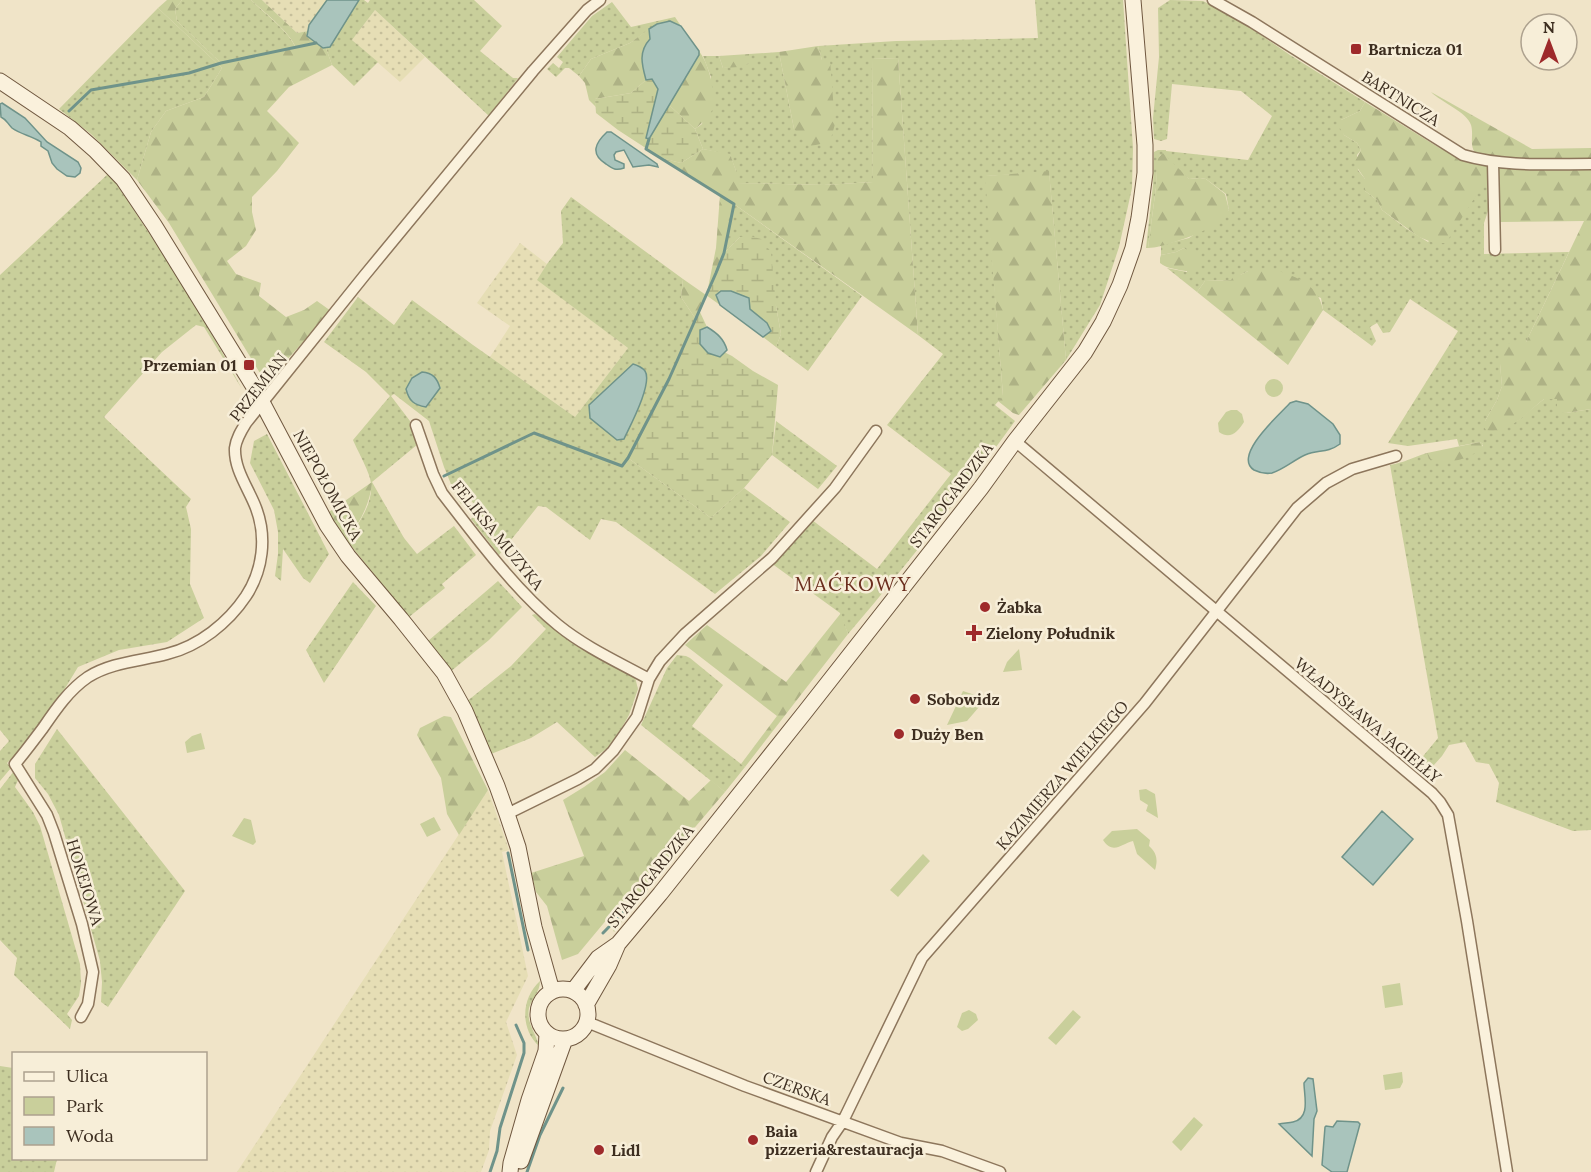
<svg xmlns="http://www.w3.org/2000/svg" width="1591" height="1172" font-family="Lora,serif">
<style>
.farmland{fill:url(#farmland-dots)}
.grass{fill:url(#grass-dots)}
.forest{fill:url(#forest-firs)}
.wetland{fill:url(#wetland-marsh)}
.green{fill:#c9cf9b}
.water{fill:#a9c4bc;stroke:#6f938a;stroke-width:1.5}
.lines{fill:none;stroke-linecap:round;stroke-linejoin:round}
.stream{stroke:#6f938a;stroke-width:3}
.minor-casing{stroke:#8d765c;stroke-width:13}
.secondary-casing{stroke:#6f573f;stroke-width:17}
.minor{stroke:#faf1dc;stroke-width:10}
.secondary{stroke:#faf1dc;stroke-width:15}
.poi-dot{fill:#9e2a2b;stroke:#f7eed8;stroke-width:2}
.labels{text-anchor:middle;stroke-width:5;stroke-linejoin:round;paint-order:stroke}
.poi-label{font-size:16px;font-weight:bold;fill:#3d2e20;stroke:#f7eed8;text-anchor:start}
.street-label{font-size:16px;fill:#3d2e20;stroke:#f7eed8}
.quarter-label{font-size:20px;letter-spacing:1.5px;fill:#6b2e1e;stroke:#f7eed8}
</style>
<defs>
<pattern id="farmland-dots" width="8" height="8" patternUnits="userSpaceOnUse" patternTransform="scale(1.5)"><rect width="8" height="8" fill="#e6deb5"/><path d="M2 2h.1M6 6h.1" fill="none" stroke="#c6bf9b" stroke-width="1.8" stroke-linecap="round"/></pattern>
<pattern id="grass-dots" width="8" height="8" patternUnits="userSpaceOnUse" patternTransform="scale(1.5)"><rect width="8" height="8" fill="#c9cf9b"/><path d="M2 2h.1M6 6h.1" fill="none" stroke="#aeb285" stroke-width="1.8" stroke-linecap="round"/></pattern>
<pattern id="forest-firs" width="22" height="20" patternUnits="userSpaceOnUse" patternTransform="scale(1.5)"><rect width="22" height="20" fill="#c9cf9b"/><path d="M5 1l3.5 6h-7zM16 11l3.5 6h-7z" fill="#aeb285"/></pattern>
<pattern id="wetland-marsh" width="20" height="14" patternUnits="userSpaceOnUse" patternTransform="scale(1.5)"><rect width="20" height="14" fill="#c9cf9b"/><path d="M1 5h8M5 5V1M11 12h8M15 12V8" fill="none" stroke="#aeb285"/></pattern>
</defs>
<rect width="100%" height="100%" fill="#f0e4c8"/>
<path class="farmland" d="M262 0H327L309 25 308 31 297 33Z
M375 10 425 57 400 82 352 40Z
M520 243 547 264 538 280 628 348 575 417 490 357 510 326 477 303Z
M488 790 509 850 502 852 528 976 506 1022 517 1055 490 1131 489 1150 481 1172H237Z"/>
<path class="grass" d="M182 0H251C265 14 288 30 296 48L221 63 177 21 175 9Z
M359 0H364L368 3 370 0H474L502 26 480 51 513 78H518L489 116 375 10 352 40 378 62 354 86 332 65 326 48 330 47Z
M1035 0H1123L1133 148 1132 188 1119 247 1100 305 1066 360 1049 172 986 176 1003 396 995 405 1015 421C962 494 907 565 848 634L840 613 771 563 812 520 877 569 951 474 887 425 943 354 918 335 898 58 872 59 873 182 824 185 736 183V171L730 155 703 149 695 129 702 124 711 77 703 56H719L723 68 749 63V54L779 52 794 129 830 61 822 60 818 46 896 41 1038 38Z
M1170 0 1203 1 1219 9 1252 29 1290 55 1365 102 1360 111 1341 120 1344 135 1357 143 1361 150 1357 155 1358 170 1365 179V191L1377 200 1382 210 1407 229 1428 242 1489 175 1491 202 1484 223V254L1569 252 1526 342 1500 364 1502 386 1497 400 1485 421H1517L1544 399H1557V408L1566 413 1591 409V830L1573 831 1496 802 1499 783 1489 764 1476 762 1465 742 1449 745 1442 756 1425 775 1415 766 1438 738 1390 465C1403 463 1414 457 1427 453L1430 459 1483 446V444L1480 442 1459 446 1457 439 1408 446 1388 443 1458 331 1410 299 1390 332 1383 333 1377 323 1370 327 1376 341 1372 346 1323 310 1321 298 1248 271 1231 280 1205 281 1197 292 1167 268 1187 272V251L1184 248 1176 252 1161 255V245L1189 238 1229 210 1226 194 1206 179 1200 178 1189 179 1160 155 1157 170 1156 187 1148 248H1146L1153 185 1154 152 1158 150H1166V151L1248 160 1272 116 1241 91 1172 84 1167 139 1161 141 1154 139 1153 118 1159 57 1158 8Z
M612 2 631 27 675 17 681 26 670 21 657 24 630 43 591 59 579 76 569 68H565L556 77 547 69 553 63 559 68 563 62 557 57 592 16Z
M158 8 222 68 204 97 166 111 151 132 137 180 91 134 59 109Z
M109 173C156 243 203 314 242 389L204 327 196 325 162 352 104 417 191 499 186 507 191 529 190 584 204 618 167 642 119 650 78 667 61 695 30 737 31 739 7 763 11 768 0 781V751L9 741 0 730V275Z
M571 197 683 279 681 297 695 318 669 379 628 458 711 518 744 488 790 522 761 556 715 594 616 522 601 519 590 540 546 507 538 506 499 555 471 519 478 513 473 506 474 504 470 499 461 504 455 494 444 467 429 421 394 394 391 396 410 421 418 444 372 482 404 538 417 554 454 526 476 555 442 584 445 588 409 617 347 541C357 525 373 505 371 484 371 474 357 450 353 440L390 396 366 372 324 342 358 297 394 325 412 300 473 345 575 417 628 348 537 280 547 264 563 243 561 211Z
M734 204 862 296 808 371 776 347 781 334 776 306 740 237 724 253Z
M776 421 837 466 818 489 772 455Z
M267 434 329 554 310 583 303 578 283 549 281 581 275 576 278 554V532L274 510 250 463 254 441Z
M498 581 522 607 489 640 450 672 428 641Z
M353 582 376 606 324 683 306 650Z
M535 614 571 639 635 677 638 689 629 715 612 745 595 757 557 722 531 738 491 754 470 708 466 702 511 666 546 629 532 615Z
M677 655 686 656 690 658 723 685 692 726 745 767 725 792 641 725 667 668Z
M57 729 185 891 108 1007 101 1002 102 982 100 961 59 815 48 794 35 778V764Z
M14 771 19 778 15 787 33 812 40 826 80 964 81 983 79 996 67 1014 72 1020 70 1029 14 975 17 958 0 940V789Z
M540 981C540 992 532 998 529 1008 526 1023 536 1033 539 1046 520 1029 521 998 540 981Z
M0 1066 13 1068 14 1158 57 1159 54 1172H0Z"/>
<path class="forest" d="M167 0H182L175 9 177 21 221 63 296 48C289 31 265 13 251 0H262L297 33 308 31 307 36 323 48H326L332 65 289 87 267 111 299 143 277 171 252 197V212L256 230 246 246 227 261 236 274 261 283 259 296 286 317 304 310 317 301 331 311 266 383 169 223 137 180 151 132 166 111 204 97 222 68 158 8Z
M649 29 650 39C640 50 642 67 646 80L631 93 595 99 596 107 589 100 585 83 579 76 591 59 630 43Z
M818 46 822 60H830L835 124 830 142 811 146 794 129 779 52Z
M699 51C709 64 715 90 713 107 712 115 701 124 695 129L669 105 699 56Z
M749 54V63L739 67 723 68 719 56Z
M898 58 918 335 734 204 724 253 707 293 716 248 720 195 661 158 681 163 703 149 730 154 736 171 737 183 824 185 873 182 872 59Z
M1431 92 1532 149 1591 148V160H1525L1516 158 1475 153C1469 144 1474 135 1471 125 1467 112 1441 102 1431 92Z
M1365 102 1438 147 1458 157 1489 166V175L1446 243H1434L1419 237 1382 210 1377 200 1365 191V179L1354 163 1361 150 1357 143 1344 135 1338 125 1341 120 1360 111Z
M1163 153 1189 179 1200 178 1206 179 1225 194 1229 210C1214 229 1194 236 1171 243 1164 245 1156 248 1148 248L1156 187 1157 164 1158 158Z
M1498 167 1591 169V409L1566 413 1557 412V399H1544C1527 412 1509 435 1486 430L1484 427 1485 421 1497 400 1502 386 1500 364 1501 344 1526 342 1584 221 1499 222Z
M1049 171 1066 360 1019 415 1013 413 998 401 1003 395 985 176Z
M1184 248 1199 258 1201 262C1194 272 1190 272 1179 270 1171 268 1167 268 1160 263V258L1161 255 1176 252Z
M1268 268C1292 275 1318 282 1323 310L1288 365 1197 292 1205 281 1231 280 1235 274 1240 275 1248 271Z
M683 279 706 295 695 318 681 297Z
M1480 442 1483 444 1481 449C1463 462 1451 463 1429 459L1427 453Z
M372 482C370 506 359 522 347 541L337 529 329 512Z
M841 613 848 634 745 767 741 764 777 716 685 645 707 625 786 682Z
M444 716 451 717 488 790 459 835 447 814 441 778 417 735 420 728Z
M625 750 689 801 711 780 725 792 679 846 614 932 608 918 578 954 562 960 547 906 536 892 531 873 584 856 563 800 584 787 605 772Z"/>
<path class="wetland" d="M652 79 658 89 649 138 669 105 695 129 703 149 681 163 661 158 618 130 596 113 595 99 631 93 646 80Z
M750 236 761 239 771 252 776 306 781 334 776 347 763 337 770 331C760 309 739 306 718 301L720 305 706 295 724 253 740 237Z
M699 310 707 327 700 331 720 356 724 352 732 356 753 371 778 385 772 455 744 488 711 518 628 458 669 379Z"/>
<path class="green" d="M1265 388a9 9 0 1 1 18 0a9 9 0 1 1-18 0Z
M1231 410H1237L1242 414 1244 422C1238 432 1230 440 1219 432L1218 423 1226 412Z
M1019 649 1022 670 1003 672 1007 662Z
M963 691 978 696 979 707 967 721 947 725Z
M201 733 205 749 187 753 185 742 192 736Z
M1146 789 1155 794 1158 818 1146 811 1148 805 1140 800 1139 790Z
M434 817 441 830 427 837 420 824Z
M244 818 251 820 256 842 253 845 232 836Z
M1137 829 1150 840 1149 846C1157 853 1158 860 1155 870L1137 854 1133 841C1121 844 1113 855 1103 840L1112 831Z
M923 854 930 861 898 897 890 890Z
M1400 983 1403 1005 1385 1008 1382 986Z
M969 1010 976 1014 978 1020 968 1029 962 1031 957 1027 962 1013Z
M1073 1010 1081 1017 1056 1045 1048 1038Z
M1402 1072 1403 1082 1400 1088 1385 1090 1383 1075Z
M1194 1117 1203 1125 1181 1151 1172 1142Z"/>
<path class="water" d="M327 0H359L330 47 323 48 307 36 309 25Z
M670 21 681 26 699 51V55L649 139 646 138 658 89 652 79 646 80C642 65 638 52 650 39L649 29 657 24Z
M2 103 25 118 47 142 78 162 81 168 80 173 75 177 67 176 57 169 52 163 48 151 41 146V142C32 136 20 134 12 128 7 123 7 120 1 117L0 104Z
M607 132H611L657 164 658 167 649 165 633 167 624 150 616 152 614 155 615 160 624 164V168C616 171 613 169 606 164 590 154 595 143 607 132Z
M721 291H731L749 298 750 309 767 323 771 331 763 337 720 305 716 295Z
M707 327C717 333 724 339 727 350L720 357 708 353 700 344V330Z
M633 364C637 365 643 368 645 371 653 383 630 426 624 439L617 440 590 418 589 405Z
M422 372C433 373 437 378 440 388L426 407C414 405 409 401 406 389L412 378Z
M1296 401 1308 404 1333 424 1340 435V444C1326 454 1319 449 1305 455 1294 460 1284 469 1272 473 1266 474 1260 473 1254 470 1232 456 1280 414 1290 403Z
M1382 811 1413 839 1373 885 1342 857Z
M1308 1078 1313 1079 1317 1111 1314 1119 1312 1156 1279 1124C1283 1123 1289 1123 1293 1122 1311 1118 1304 1096 1304 1083Z
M1337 1121 1358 1122 1360 1124 1347 1172H1332L1322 1165 1325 1127 1326 1126 1333 1127Z"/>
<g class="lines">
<path class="stream" d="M69 111 91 90 189 73 221 63 316 43
M444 476 534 433 622 466 628 458 669 379 716 273 724 253 734 204 646 149 649 139
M508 853 528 950
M603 933 645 890 664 867
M490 1172 497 1151 500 1128 524 1053V1043L516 1025
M527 1172 540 1135 563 1088"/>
<g class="minor-casing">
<path id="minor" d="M1213 0 1252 22 1463 155C1504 167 1548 164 1591 164
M1493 162 1495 250
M416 425 433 474 442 493C476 537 515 590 558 625 585 647 618 662 649 679
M1015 441 1432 793 1440 802 1448 815 1467 921 1507 1172
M507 814 578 779 595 769 613 751 637 717 649 679 660 661 685 634 772 558 835 488 876 431
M81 1017 88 1004 93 972 82 924 54 833 47 815 15 764C25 752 34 740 43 728 56 709 69 690 88 677 112 662 141 661 167 654 199 646 228 623 246 596 263 570 267 537 256 508 249 489 234 470 235 448 236 439 241 431 246 423L364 276 533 71 587 10 600 0
M587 1022 745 1086 901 1143 942 1151 1000 1172
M816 1172 832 1137 843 1121 922 958 1145 703 1297 508 1326 483 1352 469 1396 456"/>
</g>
<g class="secondary-casing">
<path id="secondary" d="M0 81 70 128 95 150 123 179 154 225 254 387 327 525 348 556 401 619 444 673 465 711 497 786 507 814 518 847 534 927 552 991
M538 1014a25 25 0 1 1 50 0a25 25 0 1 1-50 0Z
M573 991 598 958 618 944 660 894 805 712 981 488 1015 441 1085 352 1103 322 1120 285 1133 248 1139 218 1145 173V145L1133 0
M586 1005 609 965 618 944
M521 1161 565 1039
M510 1172 511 1163 529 1100 546 1051 547 1034"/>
</g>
<use href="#minor" class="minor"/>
<use href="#secondary" class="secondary"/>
</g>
<g class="poi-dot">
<rect x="1350" y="43" width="12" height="12" rx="3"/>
<rect x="243" y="359" width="12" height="12" rx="3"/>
<circle cx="985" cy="607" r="6"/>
<path d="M971 624h6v6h6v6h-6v6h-6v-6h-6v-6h6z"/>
<circle cx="915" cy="699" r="6"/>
<circle cx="899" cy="734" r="6"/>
<circle cx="753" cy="1140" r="6"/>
<circle cx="599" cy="1150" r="6"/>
</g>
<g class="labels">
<g class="poi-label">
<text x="1368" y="55">Bartnicza 01</text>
<text x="237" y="371" text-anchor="end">Przemian 01</text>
<text x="997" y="613">Żabka</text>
<text x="986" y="639">Zielony Południk</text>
<text x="927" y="705">Sobowidz</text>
<text x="911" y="740">Duży Ben</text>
<text x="765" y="1137">Baia<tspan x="765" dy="18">pizzeria&amp;restauracja</tspan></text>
<text x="611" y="1156">Lidl</text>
</g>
<g class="street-label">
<text transform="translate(1401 98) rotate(32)" y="6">BARTNICZA</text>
<text transform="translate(258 387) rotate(-52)" y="6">PRZEMIAN</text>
<text transform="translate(328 485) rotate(61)" y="6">NIEPOŁOMICKA</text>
<text transform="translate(951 495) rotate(-53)" y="6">STAROGARDZKA</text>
<text transform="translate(498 535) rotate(51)" y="6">FELIKSA MUZYKA</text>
<text transform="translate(1368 720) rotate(40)" y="6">WŁADYSŁAWA JAGIEŁŁY</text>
<text transform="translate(1062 775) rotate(-49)" y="6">KAZIMIERZA WIELKIEGO</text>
<text transform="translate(650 876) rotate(-51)" y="6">STAROGARDZKA</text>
<text transform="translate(85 882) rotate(73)" y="6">HOKEJOWA</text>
<text transform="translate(797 1088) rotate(20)" y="6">CZERSKA</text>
</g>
<g class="quarter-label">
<text x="853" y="591">MAĆKOWY</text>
</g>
</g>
<rect x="12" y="1052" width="195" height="108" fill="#f7eed8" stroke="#ada18e" stroke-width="1.5"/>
<rect x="24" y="1072" width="30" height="9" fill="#faf1dc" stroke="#ada18e" stroke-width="1.5"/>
<text x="66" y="1082" font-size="18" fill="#3d2e20">Ulica</text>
<rect x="24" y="1097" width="30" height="18" fill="#c9cf9b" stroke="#ada18e" stroke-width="1.5"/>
<text x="66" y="1112" font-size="18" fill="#3d2e20">Park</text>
<rect x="24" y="1127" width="30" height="18" fill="#a9c4bc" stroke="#ada18e" stroke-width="1.5"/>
<text x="66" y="1142" font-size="18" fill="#3d2e20">Woda</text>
<g transform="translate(1549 42)"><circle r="28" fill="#f7eed8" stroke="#ada18e" stroke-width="1.5"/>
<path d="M0-4.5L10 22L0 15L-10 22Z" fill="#9e2a2b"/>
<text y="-9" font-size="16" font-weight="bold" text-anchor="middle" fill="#3d2e20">N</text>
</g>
</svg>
